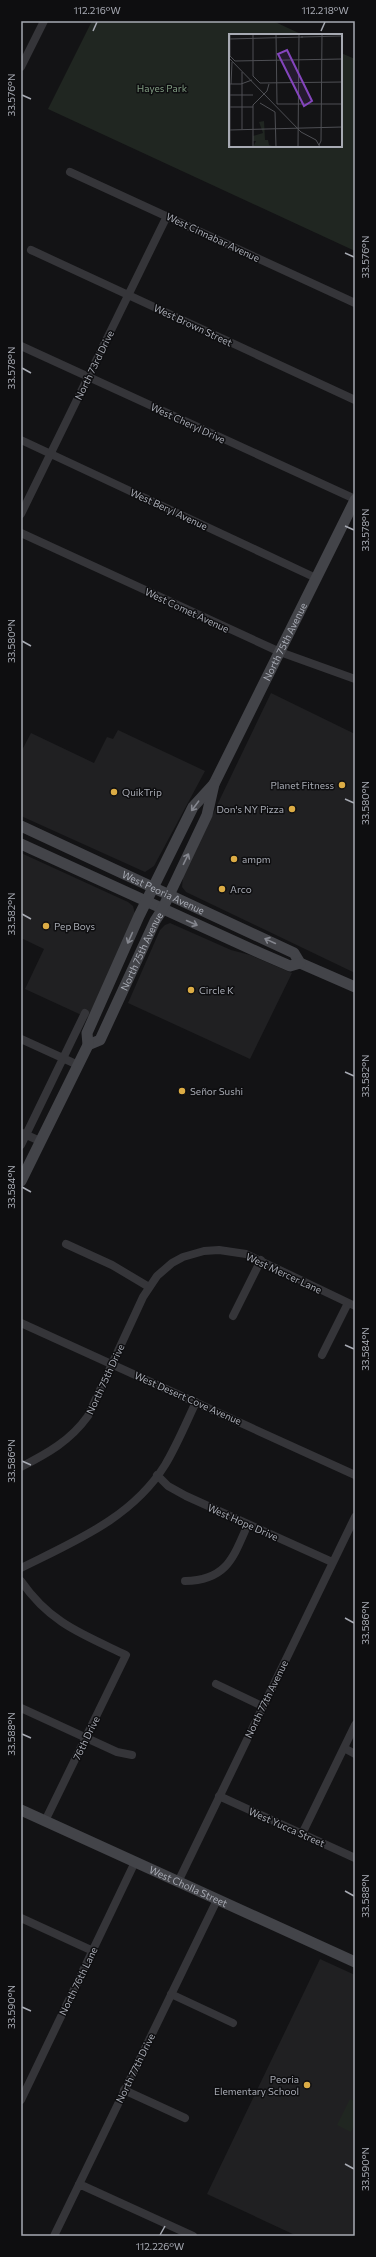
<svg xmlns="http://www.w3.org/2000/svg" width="376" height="2257" font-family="Commissioner,sans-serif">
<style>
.built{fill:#202022}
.green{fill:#202621}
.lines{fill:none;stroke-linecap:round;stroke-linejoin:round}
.street{stroke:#353539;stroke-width:8}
.secondary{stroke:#434449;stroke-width:11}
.oneway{stroke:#84868e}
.ticks{fill:none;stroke:#a7aab3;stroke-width:1.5}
.poi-dot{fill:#dcac45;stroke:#0e0e10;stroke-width:1.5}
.labels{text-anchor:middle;stroke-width:3;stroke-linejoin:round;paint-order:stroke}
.park-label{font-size:10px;fill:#809c82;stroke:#0e0e10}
.street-label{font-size:10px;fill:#a7aab3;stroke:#0e0e10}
.poi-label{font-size:10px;fill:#a7aab3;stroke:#0e0e10;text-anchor:start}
.inset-road{fill:none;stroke:#4e4f54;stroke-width:1}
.view{fill:#8445bd;fill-opacity:0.15;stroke:#8445bd;stroke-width:2}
.inset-edge{fill:none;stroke:#a7aab3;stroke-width:2}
.neatline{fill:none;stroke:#a7aab3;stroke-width:1.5}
.ticks-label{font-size:10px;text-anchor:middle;fill:#a7aab3}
</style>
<rect width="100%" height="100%" fill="#131315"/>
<path class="built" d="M271 693 355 734V973L186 892 182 887 183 876Z
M118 730 205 771 154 866 145 872 21 816V752L31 733 94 763 107 737 113 739Z
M21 853 128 902 133 906 135 914 88 1018 25 989 44 949 21 938Z
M170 923 231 950 250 955 292 973 250 1059 128 1003 160 930 165 925Z
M320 1959 355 1975V2236H297L207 2194Z"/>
<path class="green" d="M92 21H273L303 35H230V146H341V53L355 59V251L48 109Z
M350 2099 355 2101V2125L351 2132 337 2125Z"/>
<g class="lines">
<path class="street" d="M21 67 44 21
M70 172 355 303
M31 250 355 400
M21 346 355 499
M21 440 316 578
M21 514 167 216
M21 533 280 652 355 679
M21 1039 78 1065
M22 1133 40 1141
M21 1145 85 1013
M66 1244 112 1265 149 1287
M233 1316 261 1260
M21 1323 355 1475
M322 1355 348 1303
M21 1467C48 1453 70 1441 88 1416L143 1297 157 1276 172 1263 183 1257 204 1251 219 1250 246 1254 355 1306
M157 1475 168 1486 186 1496 332 1562
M21 1568C75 1541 132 1518 165 1465 177 1445 186 1423 196 1402
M21 1581C50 1623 82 1634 126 1655L45 1821
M185 1581C227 1580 233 1558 248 1524
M216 1684 262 1706
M21 1708 117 1752 132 1755
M344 1748 355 1754
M219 1796 355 1858
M302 1834 355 1725
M178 1882 355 1517
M21 1918 93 1951
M171 1994 233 2023
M124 2090 185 2118
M21 2100 135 1862
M79 2184 193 2236
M54 2236 217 1900"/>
<g class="secondary">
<path id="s1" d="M21 826 294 953 300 963 355 987"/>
<path d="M21 844 260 953 290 966 300 963"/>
<path id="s2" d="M88 1045 100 1040 155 921 162 910 207 815 214 784 355 500"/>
<path d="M21 1181 88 1045 87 1033 139 916 193 807 214 784"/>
<path id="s3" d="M21 1810 355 1962"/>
</g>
</g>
<defs><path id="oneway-shaft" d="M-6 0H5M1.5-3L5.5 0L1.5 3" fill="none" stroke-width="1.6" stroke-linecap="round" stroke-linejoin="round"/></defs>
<g class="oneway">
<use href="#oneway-shaft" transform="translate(195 806) rotate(127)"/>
<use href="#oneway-shaft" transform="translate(186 859) rotate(-64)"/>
<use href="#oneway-shaft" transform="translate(192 923) rotate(24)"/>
<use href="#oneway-shaft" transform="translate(130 938) rotate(114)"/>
<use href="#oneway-shaft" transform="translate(270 941) rotate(-155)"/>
</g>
<path class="ticks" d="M93 31 97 22M321 31 325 22M22 95 31 99M345 253 354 257M22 368 31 373M345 526 354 530M22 641 31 646M345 799 354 803M22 914 31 919M345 1072 354 1076M22 1187 31 1192M345 1345 354 1349M22 1461 31 1465M345 1618 354 1623M22 1734 31 1738M345 1891 354 1896M22 2007 31 2011M345 2164 354 2169M160 2235 165 2226"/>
<g class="poi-dot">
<circle cx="342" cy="785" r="4"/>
<circle cx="114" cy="792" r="4"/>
<circle cx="292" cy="809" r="4"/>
<circle cx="234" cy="859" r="4"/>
<circle cx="222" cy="889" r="4"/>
<circle cx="46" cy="926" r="4"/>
<circle cx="191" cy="990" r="4"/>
<circle cx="182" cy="1091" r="4"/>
<circle cx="307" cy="2085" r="4"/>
</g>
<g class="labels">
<g class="park-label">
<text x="162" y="92">Hayes Park</text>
</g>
<g class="street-label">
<text transform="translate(213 237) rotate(25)" y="4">West Cinnabar Avenue</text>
<text transform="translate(193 325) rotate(25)" y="4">West Brown Street</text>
<text transform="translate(94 365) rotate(-64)" y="4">North 73rd Drive</text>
<text transform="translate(188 423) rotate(25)" y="4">West Cheryl Drive</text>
<text transform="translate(169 509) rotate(25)" y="4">West Beryl Avenue</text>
<text transform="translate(187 610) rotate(25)" y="4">West Comet Avenue</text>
<text dy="4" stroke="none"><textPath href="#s2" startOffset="453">North 75th Avenue</textPath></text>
<text dy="4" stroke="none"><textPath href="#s1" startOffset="157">West Peoria Avenue</textPath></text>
<text dy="4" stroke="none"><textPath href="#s2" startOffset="111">North 75th Avenue</textPath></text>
<text transform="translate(284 1273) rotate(25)" y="4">West Mercer Lane</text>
<text transform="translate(105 1379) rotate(-65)" y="4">North 75th Drive</text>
<text transform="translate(188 1398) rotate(24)" y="4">West Desert Cove Avenue</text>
<text transform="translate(243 1522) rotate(24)" y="4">West Hope Drive</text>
<text transform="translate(266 1699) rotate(-64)" y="4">North 77th Avenue</text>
<text transform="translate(86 1738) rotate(-64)" y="4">76th Drive</text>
<text transform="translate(287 1827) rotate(24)" y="4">West Yucca Street</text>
<text dy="4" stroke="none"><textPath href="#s3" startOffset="184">West Cholla Street</textPath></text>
<text transform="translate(78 1981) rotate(-64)" y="4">North 76th Lane</text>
<text transform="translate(135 2068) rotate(-64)" y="4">North 77th Drive</text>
</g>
<g class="poi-label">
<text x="334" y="789" text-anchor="end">Planet Fitness</text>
<text x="122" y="796">QuikTrip</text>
<text x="284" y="813" text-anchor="end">Don's NY Pizza</text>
<text x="242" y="863">ampm</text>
<text x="230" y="893">Arco</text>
<text x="54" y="930">Pep Boys</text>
<text x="199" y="994">Circle K</text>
<text x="190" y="1095">Señor Sushi</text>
<text x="299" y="2083" text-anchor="end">Peoria<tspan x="299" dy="12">Elementary School</tspan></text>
</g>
</g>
<g transform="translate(229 34)">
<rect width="113" height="113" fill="#131315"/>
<path d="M35 87 36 106H39L40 111 46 113H24L27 107H24V102L34 99 30 88Z" fill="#202621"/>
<path class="inset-road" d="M1 0V22L6 27 113 25M24 0V42L31 49 113 48M47 0 48 70H113M72 3 113 2M0 5 74 3M0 24 72 98 87 106 91 113M0 50H12L23 46M2 50 3 28M0 61H24M31 69 46 78 47 113M0 73H24M13 95V38M0 96 113 93M90 111 92 107 93 0M1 113V50M24 113V71L38 57 40 50M69 113 70 0"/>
<path class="view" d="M58 16 83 67 75 72 49 20Z"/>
<rect width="113" height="113" class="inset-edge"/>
</g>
<rect width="376" height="2257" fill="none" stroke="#0e0e10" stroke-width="44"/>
<rect x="22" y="22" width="332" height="2213" class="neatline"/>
<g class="ticks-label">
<text x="97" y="14">112.216°W</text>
<text x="325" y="14">112.218°W</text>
<text transform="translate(11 95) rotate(-90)" y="4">33.576°N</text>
<text transform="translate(365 257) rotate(-90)" y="4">33.576°N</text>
<text transform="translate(11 368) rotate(-90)" y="4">33.578°N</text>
<text transform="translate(365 530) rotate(-90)" y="4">33.578°N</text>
<text transform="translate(11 641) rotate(-90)" y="4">33.580°N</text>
<text transform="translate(365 803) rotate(-90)" y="4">33.580°N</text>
<text transform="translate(11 914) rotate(-90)" y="4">33.582°N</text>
<text transform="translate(365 1076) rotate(-90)" y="4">33.582°N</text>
<text transform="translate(11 1187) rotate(-90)" y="4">33.584°N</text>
<text transform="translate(365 1349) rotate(-90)" y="4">33.584°N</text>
<text transform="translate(11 1461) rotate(-90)" y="4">33.586°N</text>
<text transform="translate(365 1623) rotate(-90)" y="4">33.586°N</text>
<text transform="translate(11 1734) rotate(-90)" y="4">33.588°N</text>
<text transform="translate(365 1896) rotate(-90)" y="4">33.588°N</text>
<text transform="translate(11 2007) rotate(-90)" y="4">33.590°N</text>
<text transform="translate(365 2169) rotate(-90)" y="4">33.590°N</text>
<text x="160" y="2250">112.226°W</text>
</g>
</svg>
